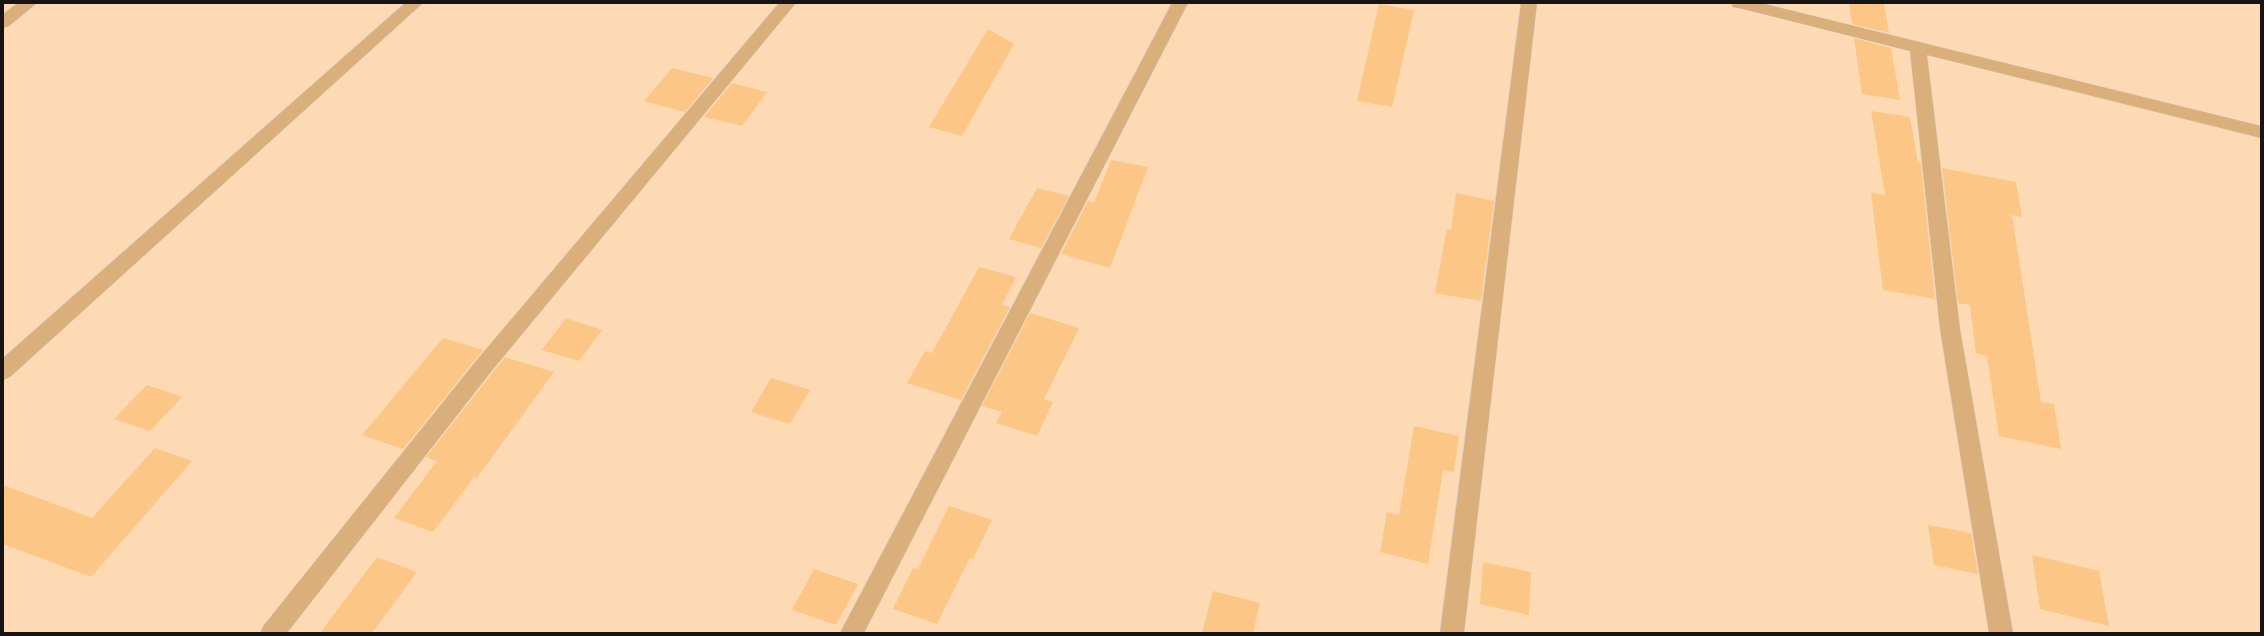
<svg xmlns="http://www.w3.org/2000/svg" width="2264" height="636" font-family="'DejaVu Sans',sans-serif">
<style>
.green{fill:#fddab3}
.building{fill:#fcc687}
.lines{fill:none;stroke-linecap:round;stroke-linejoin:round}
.lane-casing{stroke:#d8d4ce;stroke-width:1}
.lane{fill:#daaf7c;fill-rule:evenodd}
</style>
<rect width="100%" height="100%" fill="#fdf8f2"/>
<path class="green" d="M3 3H2261V633H3Z"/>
<path class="building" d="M1849 3H1884L1889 33 1852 24Z
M1379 4 1414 10 1392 107 1357 101Z
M988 29 1014 44 962 136 929 127Z
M1854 38 1891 48 1900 100 1862 94Z
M672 68 713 78 685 112 644 101Z
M732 83 767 92 742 126 704 117Z
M1871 111 1910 117 1918 163 1921 164 1935 299 1883 290 1871 193 1885 195Z
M1111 160 1148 167 1110 268 1061 254 1088 201 1094 203Z
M1942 168 2016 182 2022 217 2012 215 2041 402 2054 404 2061 449 1999 436 1987 356 1976 353 1970 305 1958 303Z
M1037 188 1069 196 1041 248 1009 239Z
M1456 193 1494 201 1481 301 1435 293 1447 229 1451 230Z
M979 267 1016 277 1002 305 1010 307 961 400 907 383 925 351 932 353Z
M1030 313 1079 328 1044 399 1053 402 1037 436 996 423 1002 412 982 406Z
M566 318 602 330 579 361 542 350Z
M443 338 483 350 403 449 362 435Z
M505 357 554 372 477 478 474 477 433 532 394 518 437 461 426 457Z
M771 378 810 390 790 424 751 412Z
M147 385 182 397 150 431 114 419Z
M1414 426 1459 436 1454 472 1443 470 1428 564 1380 552 1387 512 1399 515Z
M155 448 192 461 91 577 3 544V485L92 518Z
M949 506 992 520 973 559 970 558 937 624 893 609 913 568 918 569Z
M1928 525 1971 533 1978 574 1934 565Z
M2032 555 2099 571 2109 626 2040 609Z
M377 557 417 572 372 633H320Z
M1483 562 1531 572 1529 615 1480 604Z
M814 569 858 584 836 625 792 610Z
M1213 591 1260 603 1253 633H1202Z"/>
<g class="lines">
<g class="lane-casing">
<path id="lane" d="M18 3H37L9 26 3 28V14Z
M405 3H423L10 377 3 380V358Z
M779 3H796L490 373 287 633H260L264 625 476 361Z
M1172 3H1188L864 633H840Z
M1521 3H1537L1464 633H1440Z
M1731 3H1761L2261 126V138L1927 55 1960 329 2013 633H1989L1940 329 1910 51 1739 8 1733 7Z"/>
</g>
<use href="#lane" class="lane"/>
</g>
<rect width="2264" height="636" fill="none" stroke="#171514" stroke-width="8"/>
</svg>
